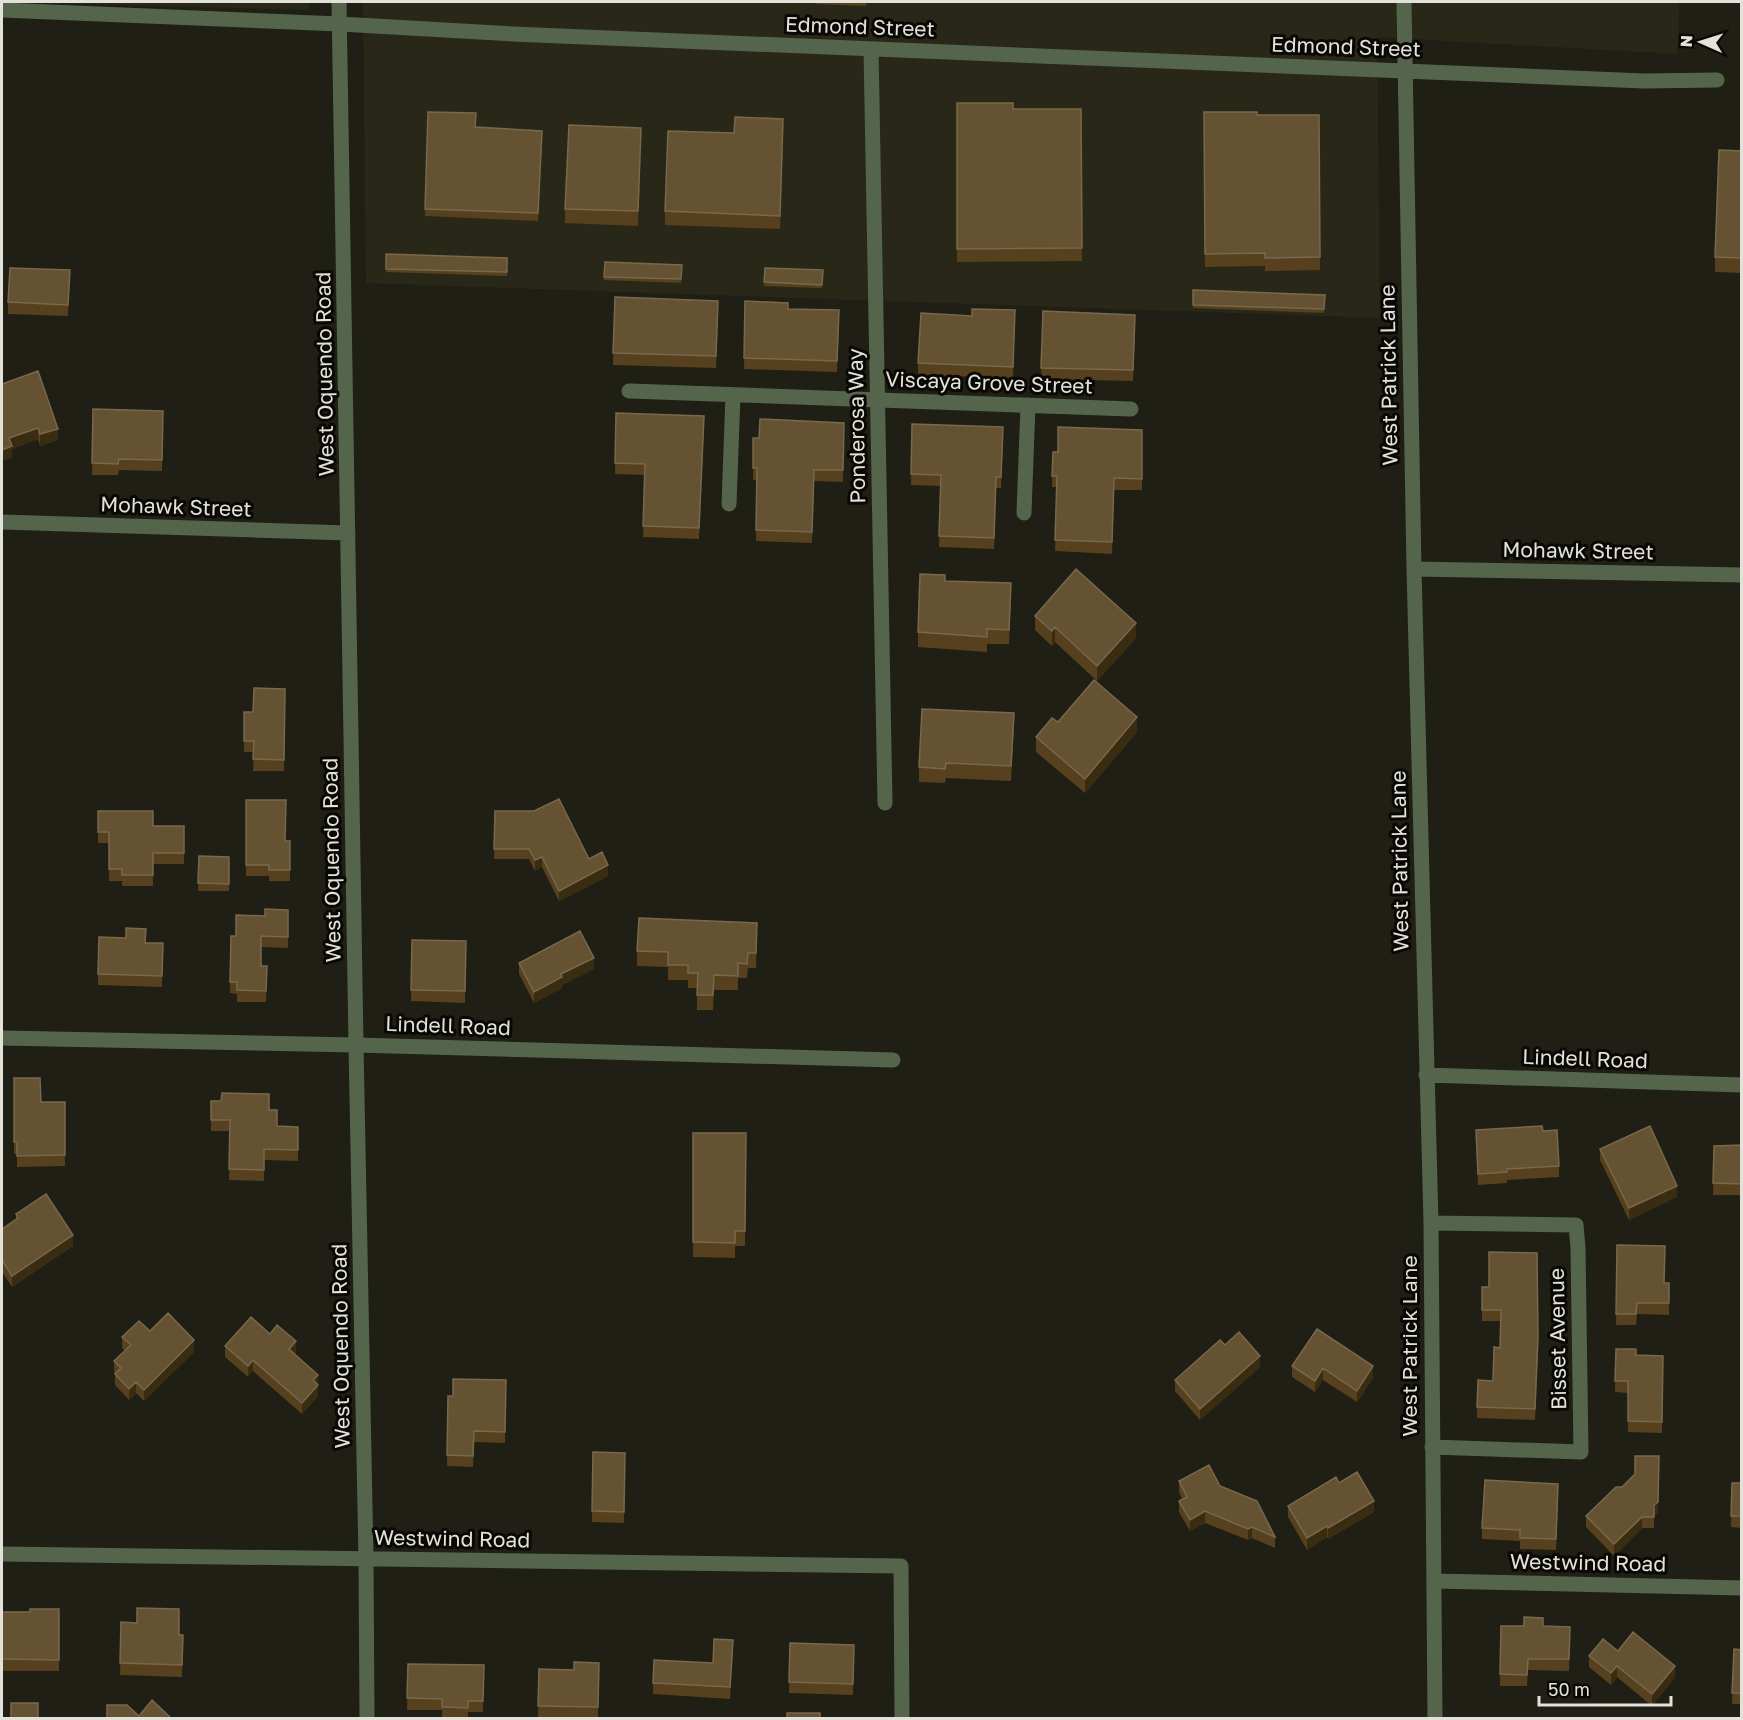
<svg xmlns="http://www.w3.org/2000/svg" width="1743" height="1720" font-family="'Golos Text',sans-serif">
<style>
.built{fill:#292818}
.lines{fill:none;stroke-linecap:round;stroke-linejoin:round}
.minor{stroke:#55654b;stroke-width:15}
.wall{fill:#56401d}
.shaded-wall{fill:#392c11}
.building{fill:#655232;stroke:#78684c;stroke-width:1.5}
.labels{text-anchor:middle;stroke-width:6;stroke-linejoin:round;paint-order:stroke}
.street-label{font-size:21px;fill:#e2e2db;stroke:#090805}
</style>
<rect width="100%" height="100%" fill="#1f1f15"/>
<path class="built" d="M2 2H309V10Z
M363 2H1679L1678 54 1377 37 1380 318 366 283Z"/>
<g class="lines">
<path class="minor" d="M339 2 356 1045 366 1559 367 1718
M1404 2 1414 569 1431 1223 1435 1718
M2 10 340 24 513 34 1644 81 1717 80
M871 49 885 803
M629 391 1131 409
M729 504 733 395
M1024 513 1028 405
M2 522 348 533
M1414 569 1742 575
M2 1038 356 1045 893 1060
M1426 1075 1742 1085
M1431 1223 1576 1225 1578 1248 1581 1452 1432 1447
M2 1554 901 1566 902 1718
M1434 1581 1742 1588"/>
</g>
<path class="wall" d="M709 2H730V3Z
M816 2H866V6L816 4Z
M957 103 1013 109H1081L1082 261 957 262Z
M428 112 476 127 542 138 538 221 425 216Z
M1204 112 1257 115H1319L1320 270 1265 271V266L1205 267Z
M783 132 780 229 665 225V211L734 133Z
M641 142 638 226 565 223V209Z
M1742 151V273L1715 272V257Z
M386 254 507 258V276L386 272Z
M605 262 682 265 681 283 604 280Z
M765 268 823 270 822 288 764 286Z
M70 270 68 316 8 314V302Z
M1193 290 1325 295 1324 313 1193 308Z
M615 297 718 301 716 368 613 365Z
M745 301 788 309 839 310 837 372 744 369Z
M1015 310 1013 378 918 375V363L972 316Z
M1043 311 1135 326 1133 381 1041 379Z
M2 384 58 440 40 446 38 439 12 449V457L2 461Z
M93 409 163 411 162 471 119 470 118 475H92Z
M616 413 704 427 699 539 643 537 645 475 615 474Z
M844 423 843 482 814 481 812 543 756 541 757 480H753V438H759Z
M912 424 1003 439 1001 488H996L994 549 939 547 940 486 911 485Z
M1142 430V490H1114L1112 554 1055 551 1057 487H1052L1053 452H1058Z
M945 581 1011 598 1009 644H987V652L918 647V632Z
M1035 616 1136 638 1097 681 1055 642 1052 646 1035 630Z
M285 689 284 771H253L254 752H244V741L253 712Z
M1058 722 1137 732 1085 793 1036 752V737Z
M1014 728 1011 781 946 778 945 783 919 782V767Z
M246 800 286 841H290V881H269V876H246Z
M98 811 153 826H184V864H153V886H122V881H109V843H98Z
M495 811 589 859 608 876 559 901 542 867 535 871 529 859H494Z
M199 856 229 857V891H198Z
M288 910V948L261 947V966H267L266 1002H237V994L230 993 231 936H236L265 916Z
M757 938 756 968H748L747 978H738V990H714L713 1010H697V988H688V980H668V967L637 966V951Z
M412 940 466 941 465 1003 411 1001Z
M146 943H163L162 987 98 985V974Z
M519 963 594 969 562 985V988L534 1003 519 974Z
M14 1078 41 1102H65V1166L17 1167V1154H14Z
M211 1101 269 1110 277 1126 298 1127V1161L264 1160V1181L229 1180 230 1131H211Z
M1476 1130 1543 1131 1559 1166V1177L1507 1180V1183L1478 1185Z
M693 1133H746L745 1246H735V1258L693 1257Z
M1742 1145V1195H1713L1714 1146Z
M1600 1149 1677 1197 1629 1220 1600 1160Z
M16 1214 73 1246 12 1287 2 1272V1229L16 1219Z
M1617 1245 1664 1283H1669V1315L1637 1314 1636 1325H1616Z
M1482 1287 1538 1349 1535 1420 1477 1418V1407L1493 1381 1500 1348 1501 1321H1482Z
M1317 1329 1373 1378 1357 1402 1323 1380 1315 1392 1292 1377V1366Z
M150 1331 194 1352 144 1401 136 1393 129 1400 115 1385V1374L114 1373V1361L125 1351 122 1348V1337Z
M270 1334 296 1352 294 1354 318 1375V1396L302 1414 253 1371 248 1377 225 1357V1346Z
M1225 1345 1260 1367 1200 1420 1175 1391V1380Z
M1616 1349 1636 1355 1663 1356 1662 1433 1628 1432V1393L1615 1392Z
M506 1380 505 1443 474 1442 473 1467 447 1466 448 1396H453Z
M625 1453 624 1523 592 1522V1511Z
M1179 1481 1220 1486 1275 1537V1548L1252 1538 1248 1540 1205 1523 1190 1531 1179 1512V1501L1182 1499 1179 1492Z
M1339 1483 1374 1512 1328 1539 1327 1537 1307 1550 1288 1517V1506Z
M1732 1483H1742V1528L1731 1527Z
M1558 1495 1556 1550 1520 1549V1541L1482 1539V1528Z
M1658 1513 1654 1516V1528H1642L1614 1556 1586 1527V1516Z
M2 1609V1612H30L59 1609V1671H2Z
M121 1622 183 1635 182 1677 120 1675Z
M1501 1626 1570 1627 1569 1671 1528 1670 1527 1686H1500Z
M790 1643 854 1645 853 1695 789 1693Z
M1734 1649 1742 1650V1704H1732Z
M1618 1651 1675 1677 1652 1706 1617 1677 1611 1685 1589 1667V1656Z
M733 1652 730 1699 653 1694V1683L713 1663Z
M599 1663 598 1719 538 1717 539 1669 574 1670Z
M408 1664 484 1665 483 1712H468V1719H442V1710H407Z"/>
<path class="shaded-wall" d="M641 128V142L638 226V211Z
M38 428V439L12 449V457L2 461V450L9 438Z
M58 429V440L40 446V434Z
M1136 623V638L1097 681V666Z
M1055 627V642L1052 646V631Z
M1137 717V732L1085 793V779Z
M542 857V867L535 871V860Z
M608 865V876L559 901V891Z
M594 958V969L562 985V988L534 1003V992L561 974Z
M1677 1186V1197L1629 1220V1208Z
M73 1235V1246L12 1287V1276Z
M194 1340V1352L144 1401V1390Z
M296 1341V1352L289 1360V1349Z
M1260 1356V1367L1200 1420V1409Z
M253 1360V1371L248 1377V1366Z
M1373 1366V1378L1357 1402V1391Z
M1323 1368V1380L1315 1392V1381Z
M318 1375V1396L302 1414V1403L313 1380Z
M136 1382V1393L129 1400V1389Z
M1659 1456 1658 1513 1654 1516V1528V1505Z
M1374 1501V1512L1328 1539V1528Z
M1205 1511V1523L1190 1531V1520Z
M1642 1517V1528L1614 1556V1544Z
M1327 1526V1537L1307 1550V1538Z
M1252 1527V1538L1248 1540V1529Z
M1617 1666V1677L1611 1685V1673Z
M1675 1666V1677L1652 1706V1694Z"/>
<path class="building" d="M957 103H1013V109H1081L1082 248 957 249Z
M428 112 476 113 475 127 542 131 538 213 425 209Z
M1204 112H1257V115H1319L1320 257 1265 258V253L1205 254Z
M735 117 783 119 780 216 665 211 668 131 734 133Z
M569 125 641 128 638 211 565 209Z
M1719 150 1742 151V258L1715 257Z
M386 254 507 258V272L386 269Z
M605 262 682 265 681 279 604 277Z
M10 268 70 270 68 305 8 302Z
M765 268 823 270 822 285 764 282Z
M1193 290 1325 295 1324 309 1193 305Z
M615 297 718 301 716 356 613 353Z
M745 301 788 303V309L839 310 837 361 744 358Z
M972 309 1015 310 1013 367 918 363 921 313 972 316Z
M1043 311 1135 315 1133 370 1041 368Z
M38 371 58 429 40 434 38 428 9 438 12 446 2 450V384Z
M93 409 163 411 162 460 119 459 118 464 92 463Z
M616 413 704 416 699 528 643 526 645 464 615 463Z
M760 419 844 423 843 470H814L812 532 756 530 757 468H753V438H759Z
M912 424 1003 427 1001 477H996L994 538 939 536 941 475 911 474Z
M1058 427 1142 430V479L1114 478 1112 542 1055 540 1057 476H1052L1053 452H1058Z
M1076 569 1136 623 1097 666 1055 627 1052 631 1035 616Z
M920 574 945 575V581L1011 583 1009 630 987 629V637L918 632Z
M1094 680 1137 717 1085 779 1036 737 1052 718 1058 722Z
M254 688 285 689 284 760 253 759 254 741H244V712H253Z
M922 709 1014 713 1011 766 946 763 945 769 919 767Z
M559 799 589 859 602 852 608 865 559 891 542 857 535 860 529 849H494L495 811H534Z
M246 800H286L285 841H290V870H269V865H246Z
M98 811H153V826H184V853H153V875H122V869H109V832H98Z
M199 856 229 857V884L198 883Z
M265 909 288 910V937L261 936V966H267L266 991 237 990V982H230L231 936H236V915L265 916Z
M639 918 757 923 756 953H748L747 964 738 963V976L714 975 713 995H697L698 973H688V965H668V952L637 951Z
M126 928 146 929 145 943H163L162 976 98 974 99 937 126 938Z
M580 931 594 958 561 974 562 977 534 992 519 963Z
M412 940 466 941 465 991 411 990Z
M14 1078H40L41 1102H65V1155L17 1156V1142H14Z
M222 1093 269 1094V1110H277V1126L298 1127V1150L264 1149V1170L229 1169 230 1120H211V1101H221Z
M1542 1126 1543 1131 1557 1130 1559 1166 1507 1169V1172L1478 1174 1476 1130Z
M1650 1126 1677 1186 1629 1208 1600 1149Z
M693 1133H746L745 1231H735V1243L693 1242Z
M1742 1145V1184L1713 1183 1714 1146Z
M46 1194 73 1235 12 1276 2 1260V1229L18 1218 16 1214Z
M1617 1245 1665 1246 1664 1283H1669V1303H1637L1636 1314H1616Z
M1489 1252 1537 1253 1538 1337 1535 1409 1477 1407 1478 1380 1493 1381 1494 1347 1500 1348 1501 1310H1482V1287H1489Z
M168 1313 194 1340 144 1390 136 1382 129 1389 115 1374 121 1368 114 1361 131 1345 122 1337 139 1321 150 1331Z
M251 1317 270 1334 277 1325 296 1341 289 1349 318 1375 313 1380 318 1385 302 1403 253 1360 248 1366 225 1346Z
M1317 1329 1373 1366 1357 1391 1323 1368 1315 1381 1292 1366Z
M1239 1332 1260 1356 1200 1409 1175 1380 1220 1340 1225 1345Z
M1616 1349H1636V1355L1663 1356 1662 1422 1628 1421V1381H1615Z
M453 1379 506 1380 505 1432 474 1431 473 1456 447 1455 448 1396H453Z
M593 1452 625 1453 624 1512 592 1511Z
M1635 1456H1659L1658 1502 1654 1505V1517H1642L1614 1544 1586 1516 1616 1487H1622L1635 1474Z
M1209 1465 1220 1486 1257 1501 1275 1537 1252 1527 1248 1529 1205 1511 1190 1520 1179 1501 1187 1497 1179 1481Z
M1357 1472 1374 1501 1328 1528 1327 1526 1307 1538 1288 1506 1336 1477 1339 1483Z
M1485 1480 1558 1484 1556 1539 1520 1538V1530L1482 1528Z
M1732 1483H1742V1516H1731Z
M137 1608 179 1609V1635H183L182 1665 120 1663 121 1622 137 1623Z
M2 1609V1612H30V1609H59V1660L2 1659Z
M1524 1617 1543 1618V1626L1570 1627 1569 1659H1528L1527 1675 1500 1674 1501 1626H1524Z
M1633 1632 1675 1666 1652 1694 1617 1666 1611 1673 1589 1656 1603 1639 1618 1651Z
M714 1639 733 1640 730 1687 653 1683 654 1660 713 1663Z
M790 1643 854 1645 853 1684 789 1682Z
M1734 1649 1742 1650V1693H1732Z
M574 1662 599 1663 598 1707 538 1706 539 1669 574 1670Z
M408 1664 484 1665 483 1701H468V1708L442 1707V1699L407 1698Z
M152 1700 172 1719H107V1705H127L139 1716Z
M11 1703H38V1719H11Z
M787 1713H820V1719H787Z"/>
<g class="labels">
<g class="street-label">
<text transform="translate(860 27) rotate(2)" y="7">Edmond Street</text>
<text transform="translate(1346 47) rotate(2)" y="7">Edmond Street</text>
<text transform="translate(325 374) rotate(-91)" y="7">West Oquendo Road</text>
<text transform="translate(1389 375) rotate(-91)" y="7">West Patrick Lane</text>
<text transform="translate(989 383) rotate(2)" y="7">Viscaya Grove Street</text>
<text transform="translate(857 426) rotate(-91)" y="7">Ponderosa Way</text>
<text transform="translate(176 507) rotate(2)" y="7">Mohawk Street</text>
<text transform="translate(1578 551) rotate(1)" y="7">Mohawk Street</text>
<text transform="translate(332 860) rotate(-91)" y="7">West Oquendo Road</text>
<text transform="translate(1400 861) rotate(-91)" y="7">West Patrick Lane</text>
<text transform="translate(448 1026) rotate(2)" y="7">Lindell Road</text>
<text transform="translate(1585 1059) rotate(2)" y="7">Lindell Road</text>
<text transform="translate(1558 1339) rotate(-91)" y="7">Bisset Avenue</text>
<text transform="translate(341 1346) rotate(-91)" y="7">West Oquendo Road</text>
<text transform="translate(1410 1346) rotate(-90)" y="7">West Patrick Lane</text>
<text transform="translate(452 1539) rotate(1)" y="7">Westwind Road</text>
<text transform="translate(1588 1563) rotate(1)" y="7">Westwind Road</text>
</g>
</g>
<rect width="1743" height="1720" fill="none" stroke="#e2e2db" stroke-width="6"/>
<g transform="translate(1701 42) rotate(273)" stroke="#090805" stroke-width="4.5" paint-order="stroke">
<path d="M0-4.5L10 22L0 15L-10 22Z" fill="#e2e2db"/>
<text y="-9" font-size="16" font-weight="bold" text-anchor="middle" fill="#e2e2db">N</text>
</g>
<path d="M1539 1696v9h132v-9" fill="none" stroke="#e2e2db" stroke-width="3"/>
<text x="1548" y="1696" font-size="18" fill="#e2e2db" stroke="#090805" stroke-width="4.5" paint-order="stroke">50 m</text>
</svg>
